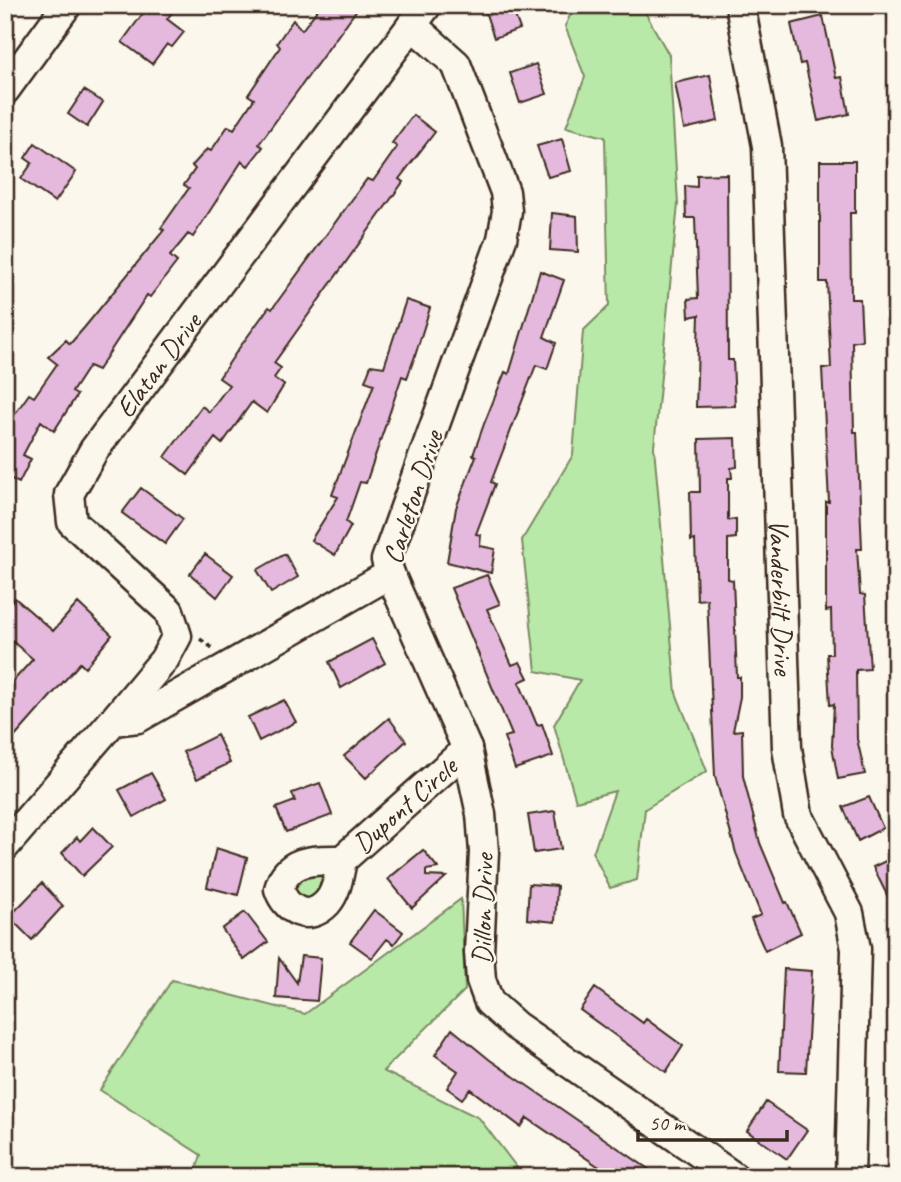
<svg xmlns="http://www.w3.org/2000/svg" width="901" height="1182" font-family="Caveat,sans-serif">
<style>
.green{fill:#b9e9a8;stroke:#7a8a63;stroke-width:2}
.building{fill:#e5b9de;stroke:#3b2a1e;stroke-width:2}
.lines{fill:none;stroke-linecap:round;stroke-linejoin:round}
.minor-casing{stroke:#3b2a1e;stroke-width:33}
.path{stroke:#3b2a1e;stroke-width:3.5;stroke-dasharray:5 5;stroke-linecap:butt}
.minor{stroke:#fbf7ec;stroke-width:28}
.labels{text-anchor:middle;stroke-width:5;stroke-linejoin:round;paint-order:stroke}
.street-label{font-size:28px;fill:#3b2a1e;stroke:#fbf7ec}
</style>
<rect width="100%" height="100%" fill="#fbf7ec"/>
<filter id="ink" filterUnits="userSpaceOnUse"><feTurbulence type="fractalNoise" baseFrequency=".0143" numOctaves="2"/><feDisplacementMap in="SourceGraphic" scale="14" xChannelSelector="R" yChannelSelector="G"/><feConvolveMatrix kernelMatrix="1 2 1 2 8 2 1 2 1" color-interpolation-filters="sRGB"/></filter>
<g filter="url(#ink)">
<path class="green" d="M575 5H641L669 55 678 204 654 447 676 693 707 771 645 809 637 880 610 888 593 853 615 791 576 801 554 725 580 680 536 671 522 540 573 455 583 331 609 306 605 137 566 127 585 77 565 26Z
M885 5H896V433L893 369 891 32Z
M324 871 320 892 306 901 293 894 295 876Z
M461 899 465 990 383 1071 479 1118 524 1177H194L201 1155 100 1090 172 980 305 1014Z"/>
<path class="building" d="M149 5H178L167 19 184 32 172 47 167 44 152 64 122 42Z
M321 5H360L259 144 263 147 248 166 242 161 193 237 188 234 170 256 177 262 150 297 147 295 98 370 89 366 72 392 77 395 54 431 41 421 23 455 31 459 19 483 5 476V428L29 394 34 397 57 364 48 357 66 340 70 344 84 328 164 230 161 228 189 188 184 185 195 169 192 166 207 149 211 151 228 126 234 129 254 99 248 95 280 47 277 43 293 20 302 30Z
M483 5H511L520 29 494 38Z
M823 16 836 78 842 77 849 114 818 121 805 63 800 64 791 24Z
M536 64 547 94 520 103 510 73Z
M710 75 718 121 684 129 675 83Z
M84 90 103 102 87 127 68 114Z
M413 115 435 132 399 179 403 182 274 363 281 368 274 378 284 385 267 413 252 402 222 444 215 438 188 475 165 457 202 406 209 412 229 385 219 378 237 351 269 307 272 309 367 179 373 181 397 147 392 143Z
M562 139 571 171 548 177 537 146Z
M35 143 76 172 55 202 21 179 32 163 25 158Z
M820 161H855V213H850L851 299H860L862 340 852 342 854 432H857L862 549H857L860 594 865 595 870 669 856 670 857 739 865 774 838 779 832 746 834 704 830 705 827 654H832L831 610 826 611V502H829L822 368H831L827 282H820Z
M727 174 728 360H733L735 406 696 407 699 315 689 317 688 299 698 298 695 218H686L685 186 697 187V175Z
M552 213 577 216 578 252 550 250Z
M540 271 564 280 544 337 556 343 547 369 536 365 491 482 495 484 476 534 481 535 480 546 495 549 491 573 447 562 456 508 476 456 473 455 484 424 505 372 509 374Z
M406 300 430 308 415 356 407 378 402 376 366 483 360 482 346 522 351 526 335 555 311 540 338 497 332 495 374 384 365 381 371 365 384 367Z
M736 438 737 467 731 468 732 478H728V520L736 519V538L728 539V579L733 580 737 677H740V697L733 731 742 730 743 776 760 843 785 903 787 902 801 933 765 951 751 919 761 915 736 853 715 776 707 599 697 600 695 540 691 541 690 492H700L699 439Z
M141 488 183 519 165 544 122 513Z
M205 554 233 575 217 597 190 574Z
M285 554 298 577 271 593 257 570Z
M487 575 500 604 487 609 512 665 520 662 528 678 519 682 537 725 542 724 553 756 515 769 504 737 512 735 451 588Z
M15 598 53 631 78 603 112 635 85 668 80 663 5 748V690L33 659 5 635V609Z
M372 639 385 663 341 688 329 662Z
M284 700 296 722 259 741 248 717Z
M389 718 406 741 366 778 344 756Z
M217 735 230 763 197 779 183 752Z
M151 773 166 799 134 817 119 790Z
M320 783 332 815 286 832 276 808 295 801 292 793Z
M869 797 883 828 858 841 843 807Z
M555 811 561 849 534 853 528 815Z
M93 827 112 847 82 876 62 853 77 837 80 841Z
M216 848 247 858 238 895 207 887Z
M423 850 438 868 426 870V876L446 877 412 908 388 879Z
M896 856V913L873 867Z
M42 883 63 906 32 940 9 917Z
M529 884 557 886 555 922 527 919Z
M374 910 403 932 394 944 387 939 372 958 350 942Z
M245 912 268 942 244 960 222 929Z
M301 956 321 958 317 1001 276 998 279 958 297 983Z
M784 969 812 971 806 1072 779 1071Z
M595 988 643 1023 646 1019 683 1046 666 1072 580 1010Z
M452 1029 490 1060 660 1177H614L527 1118 521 1127 470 1089 462 1099 447 1088 458 1071 435 1055Z
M766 1102 807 1130 787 1159 747 1131Z"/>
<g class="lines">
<g class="minor-casing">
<g id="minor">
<path id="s1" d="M740 5 767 146 787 748 798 815 849 913 856 949 850 1177"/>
<path d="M5 90 67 5"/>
<path d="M390 574 467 749 481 814 484 852 479 952 481 980 489 1002 516 1026 734 1177"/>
<path id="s2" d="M113 721 164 660 177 636 169 611 72 522 69 494 94 450 427 5"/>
<path d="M5 846 113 721 138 718 390 574 386 560 502 239 507 211 505 192 456 64 412 25"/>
<path id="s3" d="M342 860C315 860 287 858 279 889 286 910 308 923 327 903 337 892 339 874 342 860L467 749"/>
</g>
</g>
<path class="path" d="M200 639 214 649"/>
<use href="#minor" class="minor"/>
</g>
</g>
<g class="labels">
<g class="street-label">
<text dy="10" stroke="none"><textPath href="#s2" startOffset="450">Elatan Drive</textPath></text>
<text transform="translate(412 497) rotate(-72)" y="10">Carleton Drive</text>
<text dy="10" stroke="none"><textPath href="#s1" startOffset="595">Vanderbilt Drive</textPath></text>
<text dy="10" stroke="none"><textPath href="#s3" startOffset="268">Dupont Circle</textPath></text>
<text transform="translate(482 909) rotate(-89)" y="10">Dillon Drive</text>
</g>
</g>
<rect width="901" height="1182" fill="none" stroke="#fbf7ec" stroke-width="28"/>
<rect x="14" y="14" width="873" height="1154" fill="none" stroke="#3b2a1e" stroke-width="2.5" filter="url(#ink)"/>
<path d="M638 1130v10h149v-10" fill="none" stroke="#3b2a1e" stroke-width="3.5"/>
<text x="649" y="1130" font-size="21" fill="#3b2a1e" stroke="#fbf7ec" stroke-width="5" paint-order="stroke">50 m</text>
</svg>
